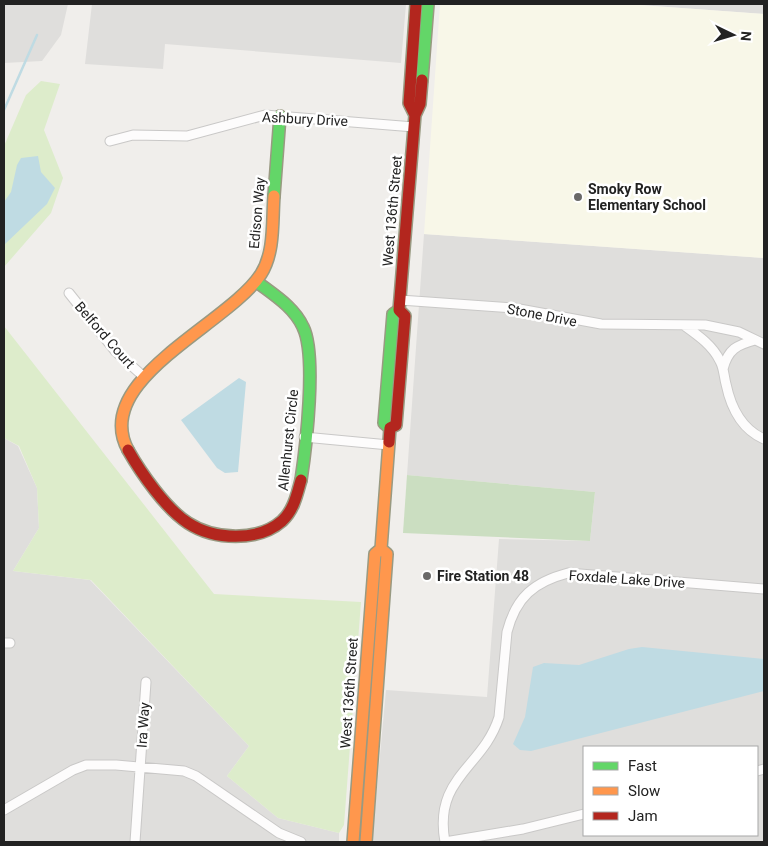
<svg xmlns="http://www.w3.org/2000/svg" width="768" height="846" font-family="Roboto,sans-serif">
<style>
.residential{fill:#dfdedc;fill-rule:evenodd}
.education{fill:#f8f7e8}
.grass{fill:#ddeccb}
.forest{fill:#cbdec1}
.water{fill:#bfdbe3}
.lines{fill:none;stroke-linecap:round;stroke-linejoin:round}
.stream{stroke:#bfdbe3;stroke-width:2.5}
.street-casing{stroke:#c9c8c7;stroke-width:11}
.fast-casing{stroke:#999a82;stroke-width:14}
.slow-casing{stroke:#999a82;stroke-width:14}
.jam-casing{stroke:#999a82;stroke-width:14}
.street{stroke:#fdfcfc;stroke-width:9}
.fast{stroke:#63d668;stroke-width:11}
.slow{stroke:#ff974d;stroke-width:11}
.jam{stroke:#b3261e;stroke-width:11}
.poi-dot{fill:#6a6968;stroke:#fff;stroke-width:2}
.labels{text-anchor:middle;stroke-width:5;stroke-linejoin:round;paint-order:stroke}
.street-label{font-size:14px;fill:#222;stroke:#fff}
.poi-label{font-size:14px;font-weight:bold;fill:#222;stroke:#fff;text-anchor:start}
</style>
<rect width="100%" height="100%" fill="#f0eeeb"/>
<path class="residential" d="M4 4H68L61 35 42 61 4 63Z
M92 4H406L401 63 165 44 163 69 85 64Z
M626 4H764V14Z
M424 234 764 258V842H372L386 690 487 697 499 539 590 541 595 492 407 475ZM584 747H757V835H584Z
M4 438 18 446 37 488 39 528 13 571 90 580 249 746 227 776 278 818 339 833V842H4Z"/>
<path class="education" d="M440 4H626L764 14V258L424 234Z"/>
<path class="grass" d="M41 81 60 84 44 130 63 178 51 213 4 267V146L26 95Z
M4 326 214 594 361 602 344 825 339 833 278 818 227 776 249 746 91 580 13 571 39 528 37 488 19 446 4 438Z"/>
<path class="forest" d="M407 475 595 492 590 541 403 533Z"/>
<path class="water" d="M38 156 41 172 55 188 47 204 4 245V202L11 192 17 165 21 158Z
M239 378 246 382 238 472 225 473 217 468 181 420Z
M642 647 764 659V691L531 751 520 750 513 744 525 717 533 667 544 663 579 665 629 649Z"/>
<g class="lines">
<path class="stream" d="M4 110 37 35"/>
<g class="street-casing">
<path id="street" d="M110 141 133 135 187 136 265 115 414 127
M69 293 116 352 143 376
M400 300 514 308 601 324 705 325 739 332 764 344
M685 326C699 336 713 346 720 361 724 368 724 377 726 384 731 408 741 429 764 439
M723 369C728 349 737 345 755 340
M304 437 389 445
M4 643H10
M757 771 764 769
M4 810 73 770 86 765H116L184 771 196 776 279 833 301 842
M135 842 146 682
M445 842C433 777 483 768 499 717L507 632C516 597 534 582 568 573L764 589
M445 842 523 829 584 814"/>
</g>
<g class="fast-casing">
<path id="fast" d="M422 80 428 4
M274 196 280 116
M257 282C274 295 294 307 303 327 317 355 306 447 301 480
M390 428 384 423 393 314 399 310"/>
</g>
<g class="slow-casing">
<path id="slow" d="M128 450C90 380 229 324 261 274 275 252 272 221 274 196
M353 842 375 554 381 549 389 442
M366 842 387 554 381 549"/>
</g>
<g class="jam-casing">
<path id="jam" d="M415 115 409 103 416 4
M389 442 390 428 396 425 405 316 399 310 415 115 420 104 422 80
M128 450C141 473 166 509 188 523 214 540 258 542 282 521 294 510 297 494 301 480"/>
</g>
<use href="#street" class="street"/>
<use href="#fast" class="fast"/>
<use href="#slow" class="slow"/>
<use href="#jam" class="jam"/>
</g>
<g class="poi-dot">
<circle cx="578" cy="197" r="5"/>
<circle cx="427" cy="576" r="5"/>
</g>
<g class="labels">
<g class="street-label">
<text transform="translate(305 119) rotate(3)" y="5">Ashbury Drive</text>
<text transform="translate(392 211) rotate(-85)" y="5">West 136th Street</text>
<text transform="translate(257 213) rotate(-85)" y="5">Edison Way</text>
<text transform="translate(542 315) rotate(11)" y="5">Stone Drive</text>
<text transform="translate(105 335) rotate(49)" y="5">Belford Court</text>
<text transform="translate(288 440) rotate(-84)" y="5">Allenhurst Circle</text>
<text transform="translate(627 579) rotate(4)" y="5">Foxdale Lake Drive</text>
<text transform="translate(349 693) rotate(-86)" y="5">West 136th Street</text>
<text transform="translate(143 725) rotate(-86)" y="5">Ira Way</text>
</g>
<g class="poi-label">
<text x="588" y="194">Smoky Row<tspan x="588" dy="16">Elementary School</tspan></text>
<text x="437" y="581">Fire Station 48</text>
</g>
</g>
<rect width="768" height="846" fill="none" stroke="#222222" stroke-width="10"/>
<rect x="583" y="746" width="175" height="90" fill="#ffffff" stroke="#a7a7a7"/>
<rect x="593" y="762" width="25" height="8" fill="#63d668" stroke="#a7a7a7"/>
<text x="628" y="771" font-size="15" fill="#222222">Fast</text>
<rect x="593" y="787" width="25" height="8" fill="#ff974d" stroke="#a7a7a7"/>
<text x="628" y="796" font-size="15" fill="#222222">Slow</text>
<rect x="593" y="812" width="25" height="8" fill="#b3261e" stroke="#a7a7a7"/>
<text x="628" y="821" font-size="15" fill="#222222">Jam</text>
<g transform="translate(733 35) rotate(95)" stroke="#ffffff" stroke-width="4" paint-order="stroke">
<path d="M0-4L9 19L0 12L-9 19Z" fill="#222222"/>
<text y="-8" font-size="14" font-weight="bold" text-anchor="middle" fill="#222222">N</text>
</g>
</svg>
